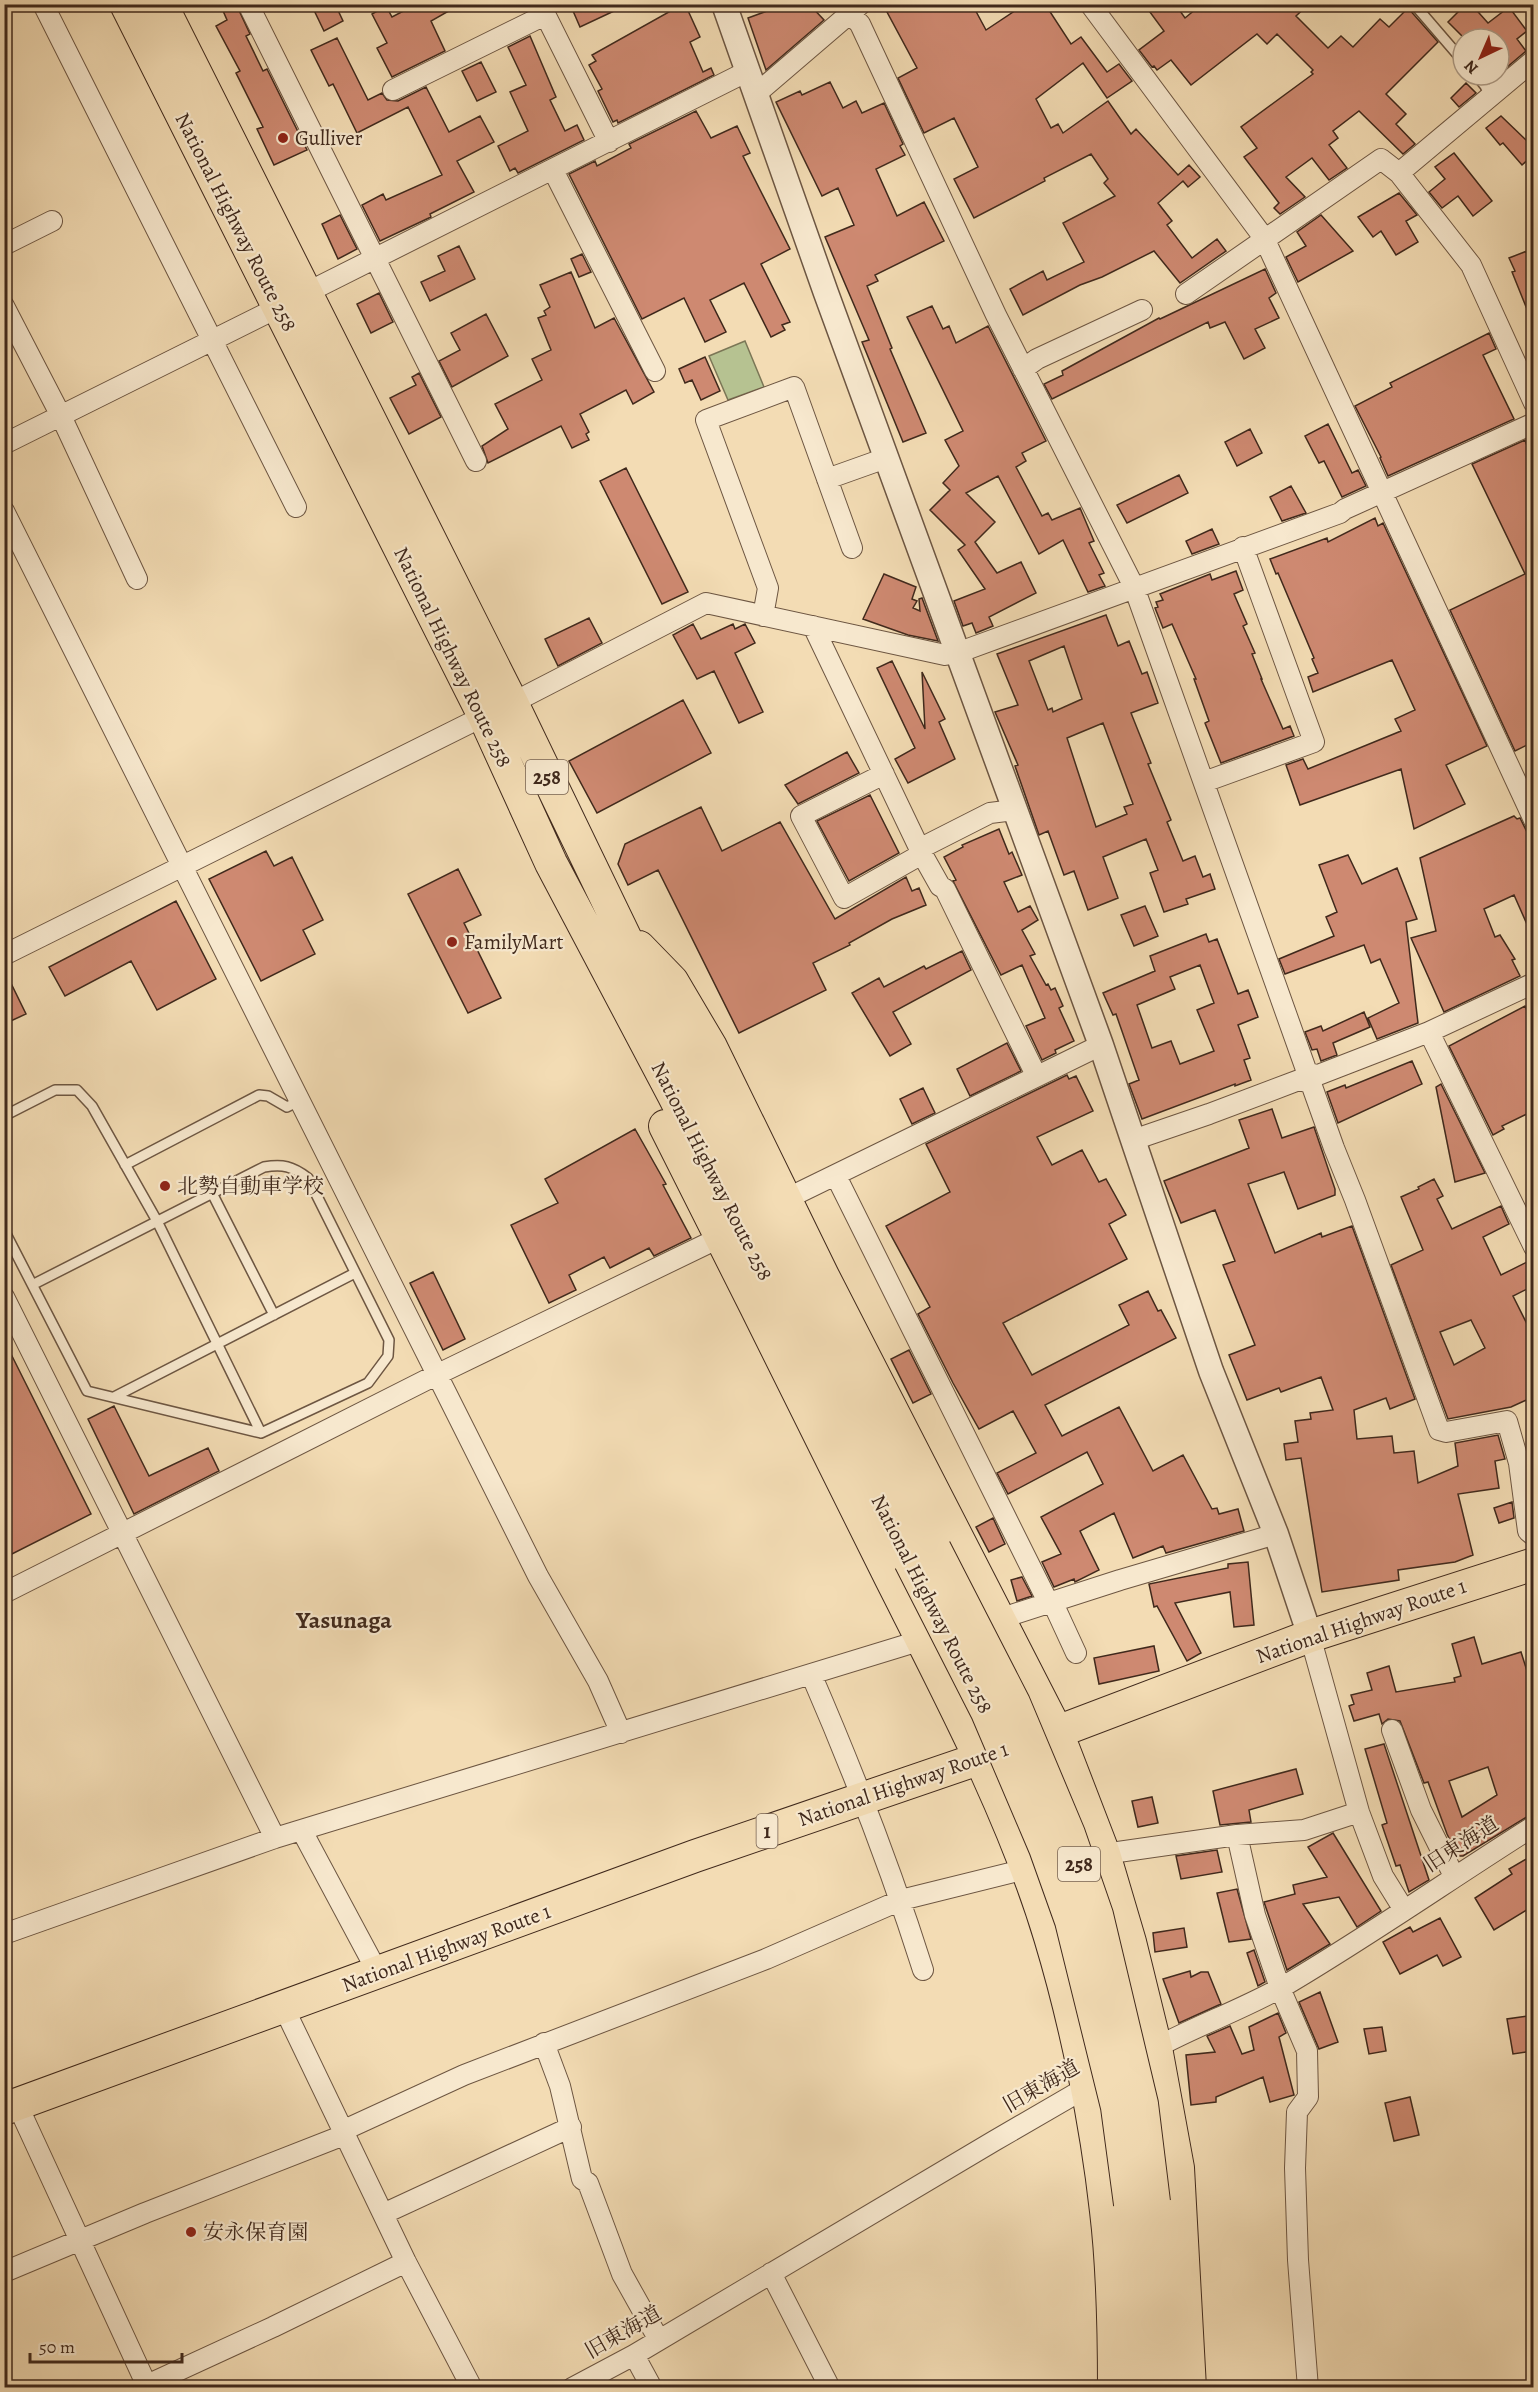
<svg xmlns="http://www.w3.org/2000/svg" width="1538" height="2392" font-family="Alegreya,'Noto Serif JP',serif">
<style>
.green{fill:#b6c291;stroke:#7b7656;stroke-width:1.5}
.building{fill:#ce8971;stroke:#40291c;stroke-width:1.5;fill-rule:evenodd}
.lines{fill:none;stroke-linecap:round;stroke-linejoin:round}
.service-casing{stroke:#6d5642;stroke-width:12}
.minor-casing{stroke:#6d5642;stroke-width:22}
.tertiary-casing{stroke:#6d5642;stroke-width:27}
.trunk-casing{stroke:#40291c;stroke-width:34}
.service{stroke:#f7e8ce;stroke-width:9}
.minor{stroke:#f7e8ce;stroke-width:20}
.tertiary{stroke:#f7e8ce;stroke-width:24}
.trunk{stroke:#f3dcb4;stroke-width:32}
.trunk-bridge-casing{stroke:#40291c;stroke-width:34;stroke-linecap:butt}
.trunk-bridge{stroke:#f3dcb4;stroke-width:32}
.poi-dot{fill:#8f2418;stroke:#f7e8ce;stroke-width:2}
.labels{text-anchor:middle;stroke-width:4.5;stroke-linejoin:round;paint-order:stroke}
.shield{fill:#f7e8ce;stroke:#776251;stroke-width:1.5}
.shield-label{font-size:20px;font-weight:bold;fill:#40291c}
.poi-label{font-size:21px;fill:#40291c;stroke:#f7e8ce;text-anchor:start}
.street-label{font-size:21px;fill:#40291c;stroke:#f7e8ce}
.quarter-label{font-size:24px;font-weight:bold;fill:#40291c;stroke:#f7e8ce}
</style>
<rect width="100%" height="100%" fill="#f3dcb4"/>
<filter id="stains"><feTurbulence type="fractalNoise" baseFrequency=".00333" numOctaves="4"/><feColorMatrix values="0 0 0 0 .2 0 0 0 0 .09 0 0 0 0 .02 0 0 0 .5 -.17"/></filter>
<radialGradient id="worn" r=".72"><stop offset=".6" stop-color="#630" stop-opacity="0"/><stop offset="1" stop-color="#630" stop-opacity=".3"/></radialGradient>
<path class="green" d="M745 341 764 387 728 400 709 356Z"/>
<path class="building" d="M220 4H236L250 34 246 36 263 71 267 69 307 150 274 165 257 129 263 127 236 73 240 71 216 26 227 20Z
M311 4H335L343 21 324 31Z
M417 4H461L431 21 445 51 392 77 377 48 387 43 372 14 386 6 392 17Z
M570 4H629L580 27Z
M683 4H685L700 37 690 42 703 72 711 68 714 75 618 123 617 120 613 122 598 91 602 89 589 65 596 61 592 55Z
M786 4H809L824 20 766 70 748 18Z
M901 4H972L986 30 1013 12 1008 4H1045L1071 44 1081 37 1107 72 1119 64 1132 81 1107 98 1083 63 1036 99 1051 128 1058 124 1063 133 1108 101 1131 134 1136 129 1178 175 1189 165 1200 177 1188 187 1183 181 1158 203 1172 221 1167 225 1192 258 1217 239 1226 251 1180 283 1154 251 1102 277 1080 285 1023 315 1010 289 1043 271 1047 280 1084 262 1063 223 1115 196 1104 183 1108 179 1091 154 1044 178 1045 181 974 218 954 179 978 167 954 118 924 133 898 78 917 68 887 12Z
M1144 4H1175L1185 18 1202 4H1309L1296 16 1328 48 1341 36 1353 47 1380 19 1389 27 1408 8 1438 42 1386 94 1406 114 1396 124 1415 144 1403 154 1359 111 1333 131 1338 138 1329 145 1347 168 1329 180 1312 158 1286 177 1305 197 1280 214 1274 208 1279 203 1244 157 1257 148 1241 127 1313 74 1311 72 1313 70 1277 34 1267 44 1257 34 1191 85 1171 60 1157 70 1154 66 1152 67 1139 50 1164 31Z
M1466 4H1471L1488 23 1509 7 1527 31 1517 39 1526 51 1499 74V39H1465L1448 22Z
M530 36 556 97 550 100 565 131 577 125 584 140 518 173 515 168 510 171 498 146 528 131 510 92 526 85 508 47Z
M337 38 368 100 382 93 387 100 398 101 426 87 449 132 480 116 494 142 457 161 474 192 430 214 431 217 380 241 362 205 383 194 386 200 442 175 408 107 357 133 333 84 329 86 311 50Z
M481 62 496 92 477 101 462 71Z
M830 82 843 108 856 101 862 113 884 103 903 144 900 146 905 155 876 169 897 216 924 202 944 241 875 275 878 281 867 286 892 348 890 349 926 433 903 442 862 342 869 340 825 237 854 225 838 188 822 196 776 102 800 91 802 95Z
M1466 83 1476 93 1459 107 1451 98Z
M696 111 711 138 737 126 750 153 743 156 790 249 761 264 790 322 782 325 785 330 771 337 744 283 710 300 726 332 705 342 684 298 642 319 569 174 595 161 597 166 631 148 629 144Z
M1501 116 1526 140 1533 132V155L1522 165 1503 143 1500 145 1486 128Z
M1454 153 1492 201 1473 216 1458 196 1442 208 1429 192 1445 179 1435 167Z
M1399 193 1417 215 1406 221 1418 242 1396 255 1381 231 1373 237 1358 217Z
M340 215 357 249 338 259 322 224Z
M1321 215 1353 251 1298 282 1286 257 1306 246 1297 232Z
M459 246 475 279 430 301 421 282 445 271 438 256Z
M1527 251 1533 268V324L1512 272 1515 271 1509 258Z
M582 254 591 272 579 277 571 259Z
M1265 269 1276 293 1269 298 1279 318 1255 329 1265 348 1244 359 1225 322 1210 328 1208 322 1052 399 1044 384 1063 375 1062 371 1159 318 1160 319Z
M571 272 595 328 614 318 654 392 633 404 626 390 580 414 589 432 586 434 589 440 572 448 561 426 488 463 482 446 508 429 495 404 542 380 532 359 551 350 538 318 546 315 544 311 550 307 540 285Z
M379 293 393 322 371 333 357 304Z
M932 306 943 329 949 326 956 343 988 326 1046 441 1022 453 1026 461 1016 467 1042 516 1048 513 1052 520 1080 508 1094 541 1089 543 1104 573 1099 575 1105 586 1088 592 1063 540 1039 554 998 476 966 493 995 522 975 542 997 573 1021 562 1036 593 989 617 993 626 976 633 972 623 963 626 954 601 985 589 958 550 965 545 930 510 950 490 943 483 959 466 945 440 963 431 907 317Z
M486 314 508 356 452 387 439 361 460 350 451 333Z
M1489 333 1496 349 1483 355 1514 419 1388 476 1380 458 1381 457 1355 406 1392 387 1390 383Z
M705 357 720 391 701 400 692 380 685 383 679 369Z
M419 373 441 417 409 434 390 398 416 385 412 377Z
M1328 424 1352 473 1358 470 1366 486 1342 497 1324 461 1319 463 1305 436Z
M1250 429 1262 453 1237 466 1225 442Z
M1525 440 1527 446 1533 443V742L1515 751 1450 610 1525 574 1472 464Z
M626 468 688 592 662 604 600 481Z
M1179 475 1188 493 1127 523 1117 505Z
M1291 486 1306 513 1282 521 1270 497Z
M1375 518 1378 526 1383 523 1487 746 1446 765 1465 804 1414 829 1401 769 1300 805 1286 765 1303 759 1308 769 1401 731 1395 719 1415 710 1392 660 1313 692 1308 677 1318 673 1312 659 1314 658 1278 573 1276 574 1270 559 1327 538 1328 542Z
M1212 529 1219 544 1192 554 1186 541Z
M1236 571 1243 590 1234 594 1247 624 1243 626 1255 653 1252 654 1262 679H1261L1283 729 1290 726 1294 736 1221 763 1205 723 1209 721 1194 679H1196L1172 624 1163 628 1155 608 1158 607 1156 602 1163 600 1160 594 1210 574 1212 580Z
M884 574 916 587 912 599 917 601 913 608 920 611 919 599 922 598 938 641 908 635 863 619Z
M1106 615 1118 646 1129 641 1142 674 1147 672 1158 703 1131 713 1151 763 1148 764 1171 820 1167 822 1183 861 1195 856 1203 877 1210 874 1215 889 1186 899 1188 904 1164 912 1150 873 1158 870 1146 839 1103 857 1118 898 1088 910 1074 871 1064 875 1048 831 1039 835 1015 766 1018 765 995 712 1018 705 997 654ZM1064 646 1082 699 1053 712 1052 708 1048 710 1029 661ZM1103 723 1133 804 1124 807 1127 814 1096 827 1067 738Z
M589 618 602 643 558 666 545 639Z
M693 624 701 639 733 624 735 629 745 624 755 643 735 653 763 712 739 723 714 671 697 679 673 635Z
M892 661 925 729 922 672 945 719 939 722 955 759 908 783 895 759 915 748 877 668Z
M683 700 711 753 597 813 569 761Z
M847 752 859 773 798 804 785 785Z
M870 795 899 853 849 881 817 821Z
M701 807 722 851 780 822 835 919 906 877 912 891 919 888 926 905 892 919 849 943 850 945 813 963 826 990 739 1033 658 870 628 885 618 864 625 844Z
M1514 816 1517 819 1520 818 1533 844V938L1514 895 1484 909 1495 937 1500 935 1515 959 1512 960 1520 976 1444 1012 1411 938 1436 931 1420 858Z
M999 829 1009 854 1012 852 1022 875 1004 882 1018 912 1030 906 1038 920 1022 930 1035 954 1030 956 1046 985 1048 984 1051 990 1055 988 1063 1006 1059 1008 1074 1041 1055 1050 1056 1053 1042 1060 1026 1026 1045 1018 1022 965 1001 975 953 881 956 880 944 857 963 847 962 845Z
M266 851 274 866 292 857 323 920 303 930 315 954 261 981 209 879Z
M1348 855 1362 884 1397 868 1417 919 1406 922 1418 1023 1377 1039 1368 1018 1399 1003 1380 959 1371 963 1364 945 1285 974 1279 959 1334 936 1326 917 1337 912 1319 865Z
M458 869 481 915 464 923 501 998 468 1013 408 894Z
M176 901 216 979 157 1010 131 961 65 996 49 967Z
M1145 906 1158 936 1134 946 1121 915Z
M1206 934 1209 942 1217 939 1238 994 1248 990 1258 1017 1238 1025 1250 1058 1244 1060 1251 1080 1235 1086V1084L1142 1119 1129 1084 1139 1080 1116 1014 1113 1015 1103 993 1155 971 1150 956ZM1200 965 1214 1003 1197 1010 1214 1051 1180 1064 1171 1041 1152 1048 1137 1005 1175 989 1170 977Z
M962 951 971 970 893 1012 911 1044 890 1056 852 993 879 978 884 987 924 966 926 969Z
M4 969 26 1014 4 1024Z
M1525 1006 1533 1025V1067L1528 1069 1533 1081V1111L1502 1126 1504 1129 1493 1135 1449 1046Z
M1364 1012 1370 1027 1333 1043 1337 1055 1321 1061 1317 1049 1312 1050 1305 1032 1321 1026 1323 1031Z
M1007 1043 1021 1071 970 1096 957 1069Z
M1412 1061 1422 1084 1338 1123 1327 1092 1345 1085 1346 1088Z
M1067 1075 1069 1079 1076 1076 1093 1111 1037 1137 1052 1165 1082 1150 1099 1182 1106 1179 1126 1215 1109 1224 1127 1259 1003 1323 1032 1375 1129 1325 1119 1305 1148 1291 1158 1311 1161 1310 1176 1338 1045 1405 1062 1436 1119 1407 1153 1471 1183 1455 1212 1509 1217 1508 1219 1514 1238 1509 1244 1531 1166 1553 1163 1546 1133 1558 1114 1513 1080 1531 1099 1570 1075 1582 1074 1579 1054 1587 1042 1562 1061 1554 1041 1517 1103 1484 1087 1452 1008 1494 997 1473 1036 1453 1013 1411 979 1429 953 1383 918 1314 930 1307 886 1226 950 1192 926 1144Z
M1441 1084 1485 1173 1455 1182 1436 1087Z
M923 1088 935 1113 912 1124 900 1099Z
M1272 1109 1282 1138 1314 1127 1335 1189V1195L1298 1209 1284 1172 1248 1184 1275 1253 1321 1233 1322 1237 1352 1226 1415 1399 1390 1409 1386 1398 1354 1410 1357 1439 1392 1436 1394 1453 1414 1451 1418 1483 1458 1466 1455 1443 1498 1435 1505 1459 1495 1461 1499 1488 1458 1494 1473 1555 1455 1562 1398 1570 1399 1580 1322 1592 1301 1458 1286 1460 1284 1444 1298 1442 1295 1421 1311 1419 1310 1413 1333 1410 1321 1377 1281 1392 1279 1388 1247 1400 1229 1355 1255 1345 1223 1265 1235 1261 1215 1210 1181 1223 1164 1181 1249 1148 1239 1120Z
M635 1129 666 1184 663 1185 691 1238 654 1256 649 1248 610 1268 604 1257 569 1275 576 1290 549 1303 511 1225 558 1203 545 1179Z
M1434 1179 1443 1196 1437 1199 1452 1229 1501 1206 1509 1224 1483 1237 1501 1275 1533 1259V1286L1513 1296 1533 1336V1397L1511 1407 1448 1419 1391 1265 1423 1250 1401 1197 1419 1189 1418 1187ZM1471 1320 1485 1348 1454 1365 1440 1332Z
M433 1272 465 1339 443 1350 410 1283Z
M4 1340 91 1514 4 1558Z
M909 1350 931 1394 913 1403 891 1359Z
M114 1406 149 1476 208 1448 219 1471 134 1514 88 1419Z
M1512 1502 1514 1518 1499 1523 1494 1508Z
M993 1518 1005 1544 989 1552 976 1527Z
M1248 1562 1254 1625 1234 1627 1230 1592 1175 1603 1201 1653 1187 1661 1157 1606 1154 1607 1149 1584 1228 1568V1564Z
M1022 1577 1032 1596 1017 1601 1011 1580Z
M1474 1637 1482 1664 1521 1652 1533 1690V1813L1463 1856H1458L1447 1834 1428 1782 1424 1783 1400 1721 1388 1719 1382 1724 1379 1714 1354 1721 1349 1706 1354 1704 1351 1695 1372 1690 1367 1673 1389 1666 1396 1692 1455 1682 1454 1678 1461 1676 1452 1644ZM1488 1767 1497 1795 1462 1817 1449 1781Z
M1154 1646 1159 1671 1099 1684 1094 1658Z
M1384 1744 1429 1880 1409 1892 1400 1865 1396 1866 1382 1825 1387 1823 1365 1749Z
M1296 1769 1303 1794 1249 1810 1251 1822 1220 1825 1213 1791Z
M1152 1797 1158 1823 1138 1827 1132 1801Z
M1333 1833 1381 1911 1357 1927 1339 1897 1303 1904 1330 1944 1287 1970 1264 1902 1295 1894 1293 1885 1327 1877 1308 1847Z
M1217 1850 1222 1872 1181 1879 1176 1856Z
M1528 1858 1533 1867V1906L1494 1930 1475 1898 1512 1874 1509 1869Z
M1237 1889 1251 1939 1229 1942 1217 1893Z
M1440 1918 1461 1957 1443 1966 1437 1955 1400 1974 1383 1942 1410 1927 1413 1932Z
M1184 1928 1187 1947 1155 1952 1153 1933Z
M1254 1950 1265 1982 1258 1986 1247 1953Z
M1190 1971 1191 1977 1201 1972H1208L1221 2004 1179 2023 1163 1979Z
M1320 1992 1338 2042 1319 2049 1299 2002Z
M1278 2013 1286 2033 1279 2037 1294 2095 1270 2102 1263 2077 1216 2097V2102L1191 2105 1186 2055 1215 2052 1207 2036 1230 2026 1242 2054 1254 2050 1249 2027Z
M1528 2016 1533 2051 1513 2054 1507 2019Z
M1382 2027 1386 2051 1369 2054 1364 2029Z
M1410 2097 1419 2135 1394 2141 1385 2103Z"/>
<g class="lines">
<g class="service-casing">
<path id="service" d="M1414 4 1463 61
M1476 75 1485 86 1490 96
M4 1116 55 1090H77L92 1106 157 1221 261 1433
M125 1165 259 1095 268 1096 287 1107 299 1101
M212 1193 274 1315
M4 1230 87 1391 261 1433 368 1383 388 1356 389 1340 308 1178C292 1166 283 1164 264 1167L34 1284
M114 1397 355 1273"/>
</g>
<g class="minor-casing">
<path id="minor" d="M43 4 296 507
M248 4 476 461
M540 4 609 142
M1090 4 1264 238 1534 820
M850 14 860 24 996 315 1134 587 1334 1148 1355 1200 1439 1430 1446 1432 1507 1421 1519 1463 1528 1531 1534 1536
M393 90 545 15
M756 94 861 4
M553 170 655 371
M1399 173 1534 60
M4 245 52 221
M306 293 748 71
M1186 294 1381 159 1399 173 1471 265 1534 403
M4 306 61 416 137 579
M1023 369 1037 359 1142 310
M4 444 279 307
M827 479 886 458
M4 511 538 1576 598 1681 621 1733
M763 616 768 588 706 420 794 387 852 548
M813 626 922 854 940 886 945 889 1036 1075
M512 703 706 603 945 655 957 653 1340 513 1345 509 1534 423
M884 774 801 816 844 898 922 854
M1204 782 1314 742 1243 547
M921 848 990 813 1014 810
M4 955 484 716
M1429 1032 1534 1247
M1308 1073 1318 1075 1429 1032 1534 983
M1133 1140 1209 1114 1299 1080 1311 1083
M836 1176 1048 1602
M786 1199 1101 1045
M4 1297 275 1838
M4 1593 436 1375 721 1237
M1052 1601 1076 1653
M999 1619 1120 1580 1276 1534
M1310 1636 1359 1812 1383 1876 1404 1910
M811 1674C853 1771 891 1869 923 1970
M1392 1730 1421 1810 1454 1876
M302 1831 378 1973
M1237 1835 1255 1915 1280 1988 1307 2051 1308 2097 1297 2112 1295 2168 1298 2260 1308 2388
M1104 1854 1237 1835 1304 1830 1359 1812
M4 1934 275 1838 922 1640
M284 2008 406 2262 472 2388
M544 2043 560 2086 582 2179 588 2183 622 2274 659 2340
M1148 2052C1192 2027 1240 2011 1284 1986 1369 1936 1450 1879 1534 1826
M17 2104 148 2388
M342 2131 464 2075 766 1959 901 1900 1026 1869
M383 2214 571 2127
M4 2272 145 2213 344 2135
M771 2273 830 2388
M634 2355 652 2388
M147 2385 273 2327 406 2262
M572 2388 634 2355 994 2141 1094 2083"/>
</g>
<g class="tertiary-casing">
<path id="tertiary" d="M724 4 826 293 1101 1045 1211 1371 1276 1534 1310 1636"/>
</g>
<g class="trunk-casing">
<path id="trunk" d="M126 4 484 716 551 863 673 1094 910 1561
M161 4 512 703 695 1082 935 1549
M639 947 672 981 711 1047 823 1276 1057 1732 1104 1854 1130 1942 1156 2048 1178 2168 1190 2388
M665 1126C741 1276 815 1426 890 1577 948 1692 1013 1814 1050 1937 1076 2023 1096 2122 1106 2211 1113 2269 1114 2329 1114 2388
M4 2109 695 1856 1057 1732 1310 1636 1534 1564
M1154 2202 1162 2259 1163 2388
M1130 2204 1137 2258 1138 2388"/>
</g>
<use href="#service" class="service"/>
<use href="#minor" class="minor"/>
<use href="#tertiary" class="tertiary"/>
<use href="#trunk" class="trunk"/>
<g class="trunk-bridge-casing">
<path id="trunk-bridge" d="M935 1549 1014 1703 1069 1834 1097 1915 1142 2104 1154 2202
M910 1561 987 1712 1045 1848 1071 1921 1117 2107 1130 2204"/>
</g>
<use href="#trunk-bridge" class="trunk-bridge"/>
</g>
<g class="poi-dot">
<circle cx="283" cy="138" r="6"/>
<circle cx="452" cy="942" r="6"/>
<circle cx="165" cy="1186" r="6"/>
<circle cx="191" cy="2232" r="6"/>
</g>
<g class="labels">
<g class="shield">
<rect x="526" y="760" width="42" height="34" rx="4.5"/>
<rect x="756.5" y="1814" width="21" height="34" rx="4.5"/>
<rect x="1058" y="1847" width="42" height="34" rx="4.5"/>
</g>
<g class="shield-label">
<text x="547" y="784">258</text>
<text x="767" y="1838">1</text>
<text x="1079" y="1871">258</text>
</g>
<g class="poi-label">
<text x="295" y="145">Gulliver</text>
<text x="464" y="949">FamilyMart</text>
<text x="177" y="1193">北勢自動車学校</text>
<text x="203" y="2239">安永保育園</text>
</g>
<g class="street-label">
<text transform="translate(236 222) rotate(63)" y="7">National Highway Route 258</text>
<text transform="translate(453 657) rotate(64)" y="7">National Highway Route 258</text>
<text transform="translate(712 1171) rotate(63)" y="7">National Highway Route 258</text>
<text transform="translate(932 1604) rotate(63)" y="7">National Highway Route 258</text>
<text transform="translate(1361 1621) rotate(-19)" y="7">National Highway Route 1</text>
<text transform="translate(903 1784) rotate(-19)" y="7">National Highway Route 1</text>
<text transform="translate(1461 1844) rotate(-33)" y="7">旧東海道</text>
<text transform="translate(446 1948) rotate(-20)" y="7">National Highway Route 1</text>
<text transform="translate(1041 2086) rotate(-30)" y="7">旧東海道</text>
<text transform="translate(623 2332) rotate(-30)" y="7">旧東海道</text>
</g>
<g class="quarter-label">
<text x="344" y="1628">Yasunaga</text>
</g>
</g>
<rect width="1538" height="2392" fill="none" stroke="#f3dcb4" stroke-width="24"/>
<rect x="6" y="6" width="1526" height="2380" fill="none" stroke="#40291c" stroke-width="3"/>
<rect x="12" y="12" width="1514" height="2368" fill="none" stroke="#40291c" stroke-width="1.5"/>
<g transform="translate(1481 57) rotate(224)"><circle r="28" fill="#f7e8ce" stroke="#ae9c87" stroke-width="1.5"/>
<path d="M0-4.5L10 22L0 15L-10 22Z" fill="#8f2418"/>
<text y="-9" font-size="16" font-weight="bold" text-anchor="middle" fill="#40291c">N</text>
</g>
<path d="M30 2353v9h152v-9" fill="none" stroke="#40291c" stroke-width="3"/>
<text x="39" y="2353" font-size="18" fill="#40291c" stroke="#f7e8ce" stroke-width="4.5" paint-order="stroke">50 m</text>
<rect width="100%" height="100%" filter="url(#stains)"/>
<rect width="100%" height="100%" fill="url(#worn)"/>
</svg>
